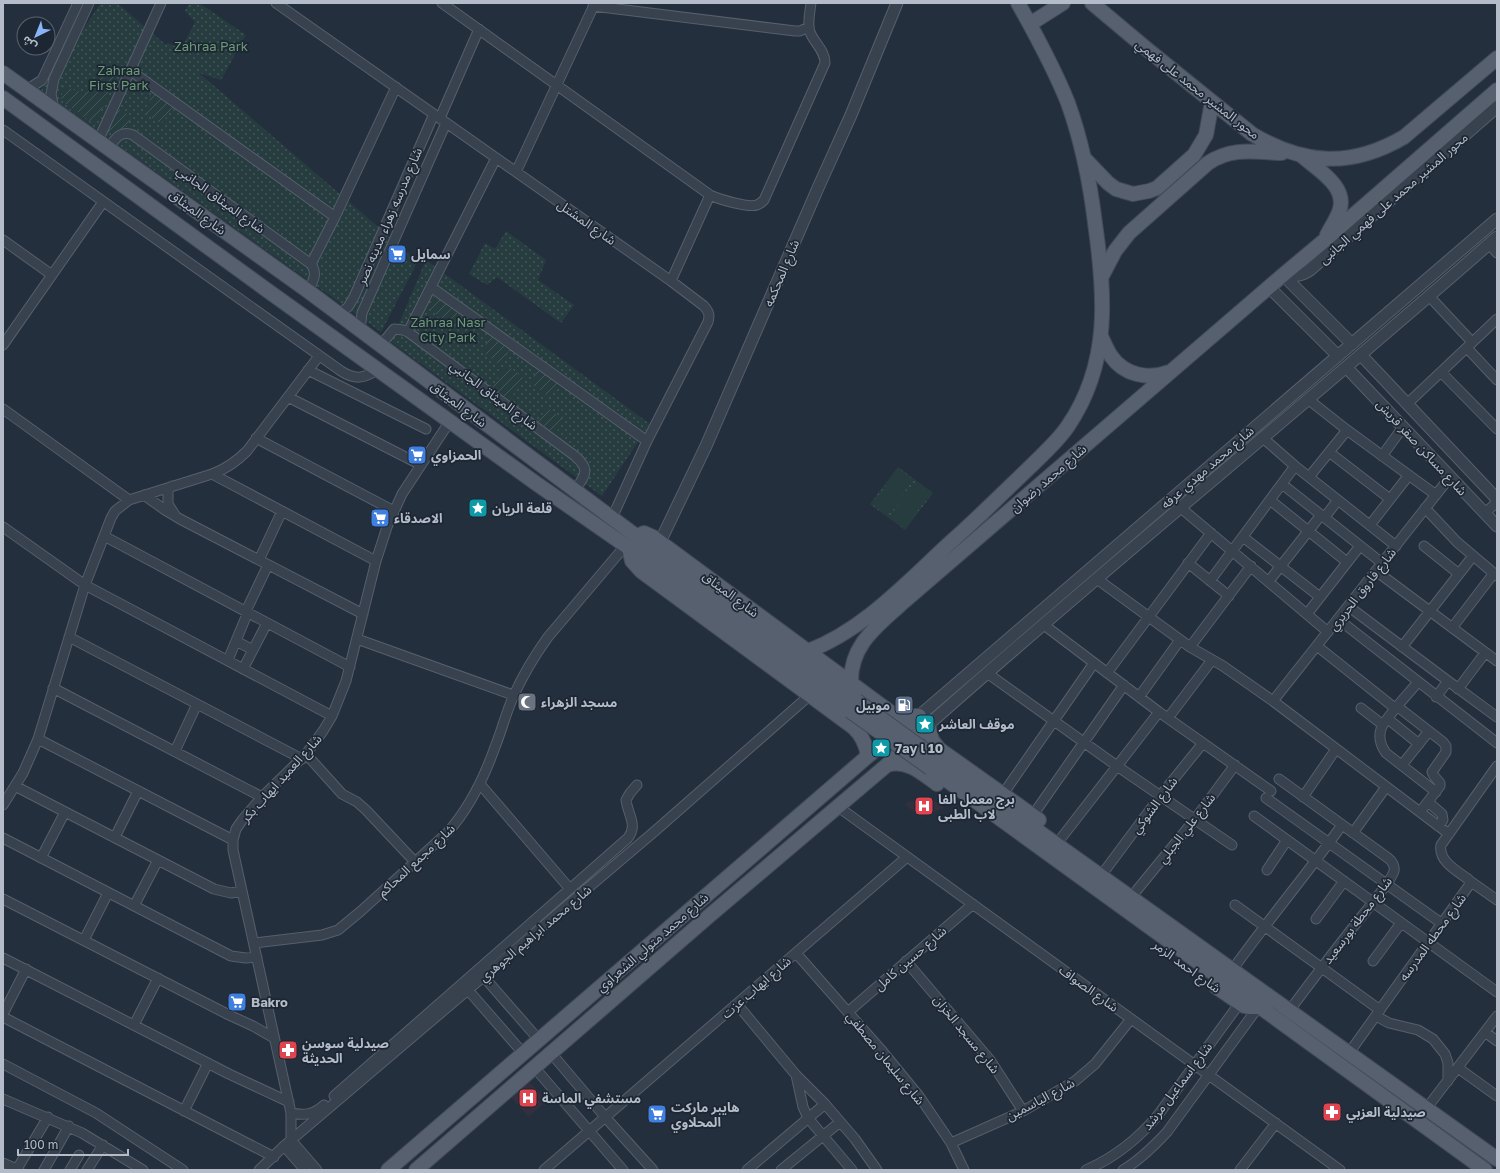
<svg xmlns="http://www.w3.org/2000/svg" width="1500" height="1173" font-family="'Golos Text','Noto Sans Arabic',sans-serif">
<style>
.medical{fill:#32303f}
.grass{fill:url(#grass-dots)}
.garden{fill:url(#garden-furrows)}
.pitch{fill:#263c3f}
.lines{fill:none;stroke-linecap:round;stroke-linejoin:round}
.minor-casing{stroke:#565f6c;stroke-width:11}
.tertiary-casing{stroke:#565f6c;stroke-width:13}
.primary-casing{stroke:#414a57;stroke-width:16}
.minor{stroke:#38414e;stroke-width:9}
.tertiary{stroke:#38414e;stroke-width:11}
.primary{stroke:#56606e;stroke-width:14}
.primary-bridge-casing{stroke:#414a57;stroke-width:16;stroke-linecap:butt}
.primary-bridge{stroke:#56606e;stroke-width:14}
.labels{text-anchor:middle;stroke-width:3.5;stroke-linejoin:round;paint-order:stroke}
.park-label{font-size:13px;fill:#6b9a76;stroke:#1d2633}
.street-label{font-size:13px;fill:#b4bcc9;stroke:#1d2633}
.poi-label{font-size:13px;font-weight:bold;fill:#b4bcc9;stroke:#1d2633;text-anchor:start}
</style>
<defs>
<pattern id="grass-dots" width="8" height="8" patternUnits="userSpaceOnUse"><rect width="8" height="8" fill="#263c3f"/><path d="M2 2h.1M6 6h.1" fill="none" stroke="#435659" stroke-width="1.8" stroke-linecap="round"/></pattern>
<pattern id="garden-furrows" width="10" height="10" patternUnits="userSpaceOnUse"><rect width="10" height="10" fill="#263c3f"/><path d="M-1 1l2-2M0 10L10 0M9 11l2-2" fill="none" stroke="#435659"/></pattern>
</defs>
<rect width="100%" height="100%" fill="#242f3e"/>
<path class="medical" d="M928 796 944 808 921 817 904 804Z
M528 1080 547 1101 528 1117 510 1096Z"/>
<path class="grass" d="M101 3H117L166 45 168 43 181 49 195 22 185 11 189 3H199L246 35 221 80 199 73 418 261 381 332 41 90Z
M506 231 546 260 538 280 574 305 561 323 497 277 487 285 469 274 485 243 495 249Z
M426 260 650 424 602 496 391 342Z
M898 467 933 493 905 530 870 504Z"/>
<path class="garden" d="M99 70 116 77 95 125 61 100 63 86 86 94Z
M153 93 174 107 161 124 144 112Z
M116 107 132 117 124 130 104 133Z
M434 295 462 316 454 327 430 310Z
M491 333 511 348 499 364 482 352Z
M506 364 524 379 508 402 491 390Z
M537 366 560 384 548 396 531 384Z
M547 407 565 421 554 435 537 423Z"/>
<path class="pitch" d="M899 468 913 480 887 515 872 504Z
M916 482 931 493 904 528 889 517Z"/>
<g class="lines">
<g class="minor-casing">
<path id="minor" d="M276 3 671 281 704 306C709 312 710 315 708 322L647 441 612 518
M442 3 710 195C718 199 748 208 757 205 760 204 762 202 764 200L825 63C825 50 814 43 810 32 807 23 810 12 811 3
M593 6 795 31H800L809 27
M131 71 335 217
M25 88 31 87 42 80 78 3
M54 109 51 94 54 79 89 3
M440 118 479 29
M3 130 341 371C355 380 364 379 378 369
M98 141 161 3
M109 148C115 139 120 130 133 135L311 264C318 274 313 281 308 291
M516 172 595 3
M3 240 52 275
M1489 244 1497 253
M311 264 335 217 396 87
M671 281 710 195
M431 287 647 441
M1429 296 1472 342
M339 314 348 307 354 297 434 114
M360 330 362 313 446 123
M408 332 496 158
M3 345 103 202
M381 345 394 329 403 330 408 332 575 456C591 470 585 475 575 490
M1467 348 1497 380
M308 370 426 429
M1441 372 1497 429
M288 397 421 465
M1309 400 1347 430 1436 495
M1407 404 1497 319
M3 409 129 500
M256 438 394 511
M1263 438 1295 466 1396 546
M1329 452 1390 499
M1382 456 1403 427
M212 474 376 561
M1309 477 1347 430
M1282 484 1382 563
M172 486 168 490V504L175 515
M144 495 165 510 180 519 363 614
M1270 500 1347 562
M1181 508 1328 632
M1425 508 1457 542 1497 576
M1485 513 1497 502
M1324 518 1338 500
M1370 525 1409 475
M3 527 85 585 332 716
M104 536 350 667
M1243 537 1320 597
M1424 546 1459 574
M259 560 282 511
M1188 563 1229 596
M1376 571 1497 661
M1097 579 1190 647 1223 666 1273 701 1449 834
M1210 581 1295 466
M1269 581 1321 515
M1348 606 1448 681 1497 717
M246 611 268 565
M1307 614 1360 546
M1338 619 1497 743
M1044 625 1159 712 1271 791
M1452 628 1494 573
M69 637 302 759
M357 639 513 695
M236 641 253 650
M1317 646 1396 709
M1190 647 1251 566
M1402 647 1473 556
M228 660 248 612
M243 669 267 623
M987 673 1117 766 1232 845
M1107 673 1211 533
M1418 682C1410 692 1384 719 1381 729 1378 738 1381 746 1386 753L1436 792
M53 688 262 797
M1458 689 1485 653
M1139 697 1180 640
M1436 697 1448 681
M1273 701 1450 477
M1398 707 1443 742 1446 746V752L1432 772 1434 776 1440 783V786L1420 812
M1361 708 1383 725
M1168 718 1212 660
M1388 719 1419 744
M38 739 233 840
M175 751 197 704
M306 754 342 794 357 802 366 810 415 862
M1402 765 1429 731
M1279 779 1388 858C1392 861 1395 866 1394 871 1392 880 1368 908 1362 916 1337 947 1313 979 1289 1011
M480 784 570 889
M15 786 214 889 231 893 242 891
M1003 794 1094 663
M1303 797 1336 749
M1266 798 1441 923
M1428 802 1442 814 1443 820 1438 826
M3 805 23 773 38 739 85 585 111 518 115 511 129 500 212 474C226 469 236 462 247 451L319 356
M837 806 1340 1170
M1033 815 1124 685
M1254 816 1497 992
M1353 833 1386 787
M115 837 138 791
M1062 837 1159 712
M3 838 231 956 246 958 257 957
M41 858 65 812
M1106 869 1161 795 1203 743
M1267 870 1287 840
M1470 881 1497 900
M1137 890 1195 819 1235 765
M3 899 229 1015 253 1026 274 1038
M1235 905 1380 1010
M134 906 158 860
M1316 919 1344 881
M84 940 108 893
M254 943 322 935 338 930 361 911 448 832C470 807 484 778 495 747 502 730 506 712 514 695 523 675 535 655 548 637L625 546
M796 953 883 1052 919 1096 951 1143 964 1170
M3 958 229 1074 289 1102
M906 961 990 1060 1023 1111
M1373 961 1401 923
M1233 969C1268 920 1307 874 1342 825
M484 977 539 1040
M468 990 523 1053
M737 1004 796 1075 825 1104 855 1139 877 1170
M848 1012 973 904
M3 1014 26 969
M1376 1016 1389 1023 1418 1030 1433 1039 1445 1054 1448 1063V1081
M3 1017 274 1157
M134 1025 158 978
M1485 1032 1497 1041
M551 1053 606 1118 653 1170
M1349 1053 1470 884 1468 879C1457 871 1438 861 1441 845L1497 766
M3 1064 96 1113 183 1170
M534 1067 623 1170
M1458 1068 1497 1096
M796 1075 803 1107 808 1118 852 1170
M334 1096 628 838C638 825 628 815 626 800L630 793 637 785
M3 1099 82 1133 143 1170
M1426 1109 1497 1016
M184 1111 208 1063
M291 1113C305 1116 314 1114 324 1105
M951 1143 1023 1111 1075 1081 1095 1064 1131 1019
M284 1146 305 1170
M3 1163 19 1170
M17 1169 48 1117
M44 1170 69 1126
M70 1170 79 1155
M87 1170 103 1145
M259 1170 284 1146 655 831 810 695
M317 1170 291 1140V1113L233 850V840L236 829 243 819 262 797 306 754 323 731 332 716 346 681 376 561 387 527 402 494 450 421
M544 1170 907 857
M747 1170 825 1104
M781 1170 840 1122
M1086 1170C1116 1157 1138 1139 1158 1115L1239 1004
M1123 1170C1140 1160 1153 1147 1167 1132L1259 1006
M1240 1170 1276 1123"/>
</g>
<g class="tertiary-casing">
<path id="tertiary" d="M1284 273C1294 277 1301 276 1310 270L1497 107
M1283 275 1352 344
M1269 287 1338 356
M1361 355 1497 499
M1346 367 1497 526
M660 542 706 446 818 188 851 115 897 3
M919 716 1497 219
M928 725C1115 559 1309 402 1497 237"/>
</g>
<g class="primary-casing">
<path id="primary" d="M1092 3 1148 50 1252 134C1304 165 1351 168 1404 137L1497 58
M1030 24 1063 3
M3 73 308 291 857 701
M3 98 264 288 537 484 629 548 850 711
M1302 156C1318 170 1349 187 1339 212 1336 220 1331 227 1327 235
M1085 159 1108 183 1116 189 1133 194 1149 191 1157 188 1194 155 1206 135 1212 102
M1102 276 1115 251 1129 233 1208 163C1232 147 1254 152 1282 153
M1101 336C1104 343 1107 350 1111 356 1124 375 1148 380 1169 372
M636 537 644 533 653 537 890 712 900 716H919
M629 548 632 561 641 571 853 727C862 735 866 744 868 756
M808 651C864 630 908 581 952 541 979 517 1004 492 1030 467 1043 454 1058 441 1068 426 1111 363 1105 294 1095 223 1090 182 1082 142 1068 103 1054 68 1036 35 1018 3
M851 683C850 646 875 628 900 605L1283 275 1325 240 1497 90
M928 725 932 740 939 749 1039 820
M937 759 1497 1159
M887 765C907 759 922 773 937 784
M930 768 1485 1170
M1216 987 1244 1006 1249 1007H1257
M388 1170 868 756 919 716
M416 1170 709 916 887 765 928 725"/>
</g>
<use href="#minor" class="minor"/>
<use href="#tertiary" class="tertiary"/>
<use href="#primary" class="primary"/>
<g class="primary-bridge-casing">
<path id="primary-bridge" d="M857 701 937 759
M850 711 930 768"/>
</g>
<use href="#primary-bridge" class="primary-bridge"/>
</g>
<defs>
<g id="supermarket-square" transform="scale(1)"><rect x="-9" y="-9" width="18" height="18" rx="4" fill="#3f7fe0" stroke="#1d2633"/><path d="M-6-5.5h2.5l.6 2H6L4.5 2H-2.5L-4.4-4H-6ZM-1.5 3.2a1.3 1.3 0 1 0 .1 0ZM3 3.2a1.3 1.3 0 1 0 .1 0Z" fill="#fff"/></g>
<g id="sight-square" transform="scale(1)"><rect x="-9" y="-9" width="18" height="18" rx="4" fill="#0f9aa8" stroke="#1d2633"/><path d="M0-6L1.8-2.2L6-1.7L2.9 1.2L3.7 5.4L0 3.3L-3.7 5.4L-2.9 1.2L-6-1.7L-1.8-2.2Z" fill="#fff"/></g>
<g id="mosque-square" transform="scale(1)"><rect x="-9" y="-9" width="18" height="18" rx="4" fill="#6b7280" stroke="#1d2633"/><path d="M3.5-4.9A6 6 0 1 0 3.5 4.9A5 5 0 1 1 3.5-4.9Z" fill="#fff"/></g>
<g id="fuel-square" transform="scale(1)"><rect x="-9" y="-9" width="18" height="18" rx="4" fill="#5c6f8a" stroke="#1d2633"/><path d="M-5.5-6h7V0h2V4h1.3V-2.5L3-4.5l.8-.8L6-3V5H2.5V1h-1V6h-7ZM-4.2-4.7v3.2H.2V-4.7Z" fill="#fff"/></g>
<g id="hospital-square" transform="scale(1)"><rect x="-9" y="-9" width="18" height="18" rx="4" fill="#e0444e" stroke="#1d2633"/><path d="M-5-5h3v3.5h4V-5h3V5h-3V1.5h-4V5h-3Z" fill="#fff"/></g>
<g id="pharmacy-square" transform="scale(1)"><rect x="-9" y="-9" width="18" height="18" rx="4" fill="#e0444e" stroke="#1d2633"/><path d="M-2-6h4v4h4v4h-4v4h-4v-4h-4v-4h4Z" fill="#fff"/></g>
</defs>
<g fill-rule="evenodd">
<use href="#supermarket-square" x="397" y="254"/>
<use href="#supermarket-square" x="417" y="455"/>
<use href="#sight-square" x="478" y="508"/>
<use href="#supermarket-square" x="380" y="518"/>
<use href="#mosque-square" x="527" y="702"/>
<use href="#fuel-square" x="904" y="705"/>
<use href="#sight-square" x="925" y="724"/>
<use href="#sight-square" x="881" y="748"/>
<use href="#hospital-square" x="924" y="806"/>
<use href="#supermarket-square" x="237" y="1002"/>
<use href="#pharmacy-square" x="288" y="1050"/>
<use href="#hospital-square" x="528" y="1098"/>
<use href="#pharmacy-square" x="1332" y="1112"/>
<use href="#supermarket-square" x="657" y="1114"/>
</g>
<g class="labels">
<g class="park-label">
<text x="211" y="51">Zahraa Park</text>
<text x="119" y="75">Zahraa<tspan x="119" dy="15">First Park</tspan></text>
<text x="448" y="327">Zahraa Nasr<tspan x="448" dy="15">City Park</tspan></text>
</g>
<g class="street-label">
<text transform="translate(1198 89) rotate(38)" y="5">محور المشير محمد على فهمي</text>
<text transform="translate(1393 198) rotate(-41)" y="5">محور المشير محمد على فهمي الجانبى</text>
<text transform="translate(221 199) rotate(36)" y="5">شارع الميثاق الجانبي</text>
<text transform="translate(198 212) rotate(36)" y="5">شارع الميثاق</text>
<text transform="translate(389 216) rotate(-67)" y="5">شارع مدرسه زهراء مدينه نصر</text>
<text transform="translate(587 222) rotate(35)" y="5">شارع المشتل</text>
<text transform="translate(781 273) rotate(-67)" y="5">شارع المحكمه</text>
<text transform="translate(494 395) rotate(37)" y="5">شارع الميثاق الجانبي</text>
<text transform="translate(459 404) rotate(37)" y="5">شارع الميثاق</text>
<text transform="translate(1422 447) rotate(47)" y="5">شارع مساكن صقر قريش</text>
<text transform="translate(1207 467) rotate(-41)" y="5">شارع محمد مهدي عرفه</text>
<text transform="translate(1048 478) rotate(-41)" y="5">شارع محمد رضوان</text>
<text transform="translate(1362 589) rotate(-52)" y="5">شارع فاروق الحريري</text>
<text transform="translate(731 594) rotate(37)" y="5">شارع الميثاق</text>
<text transform="translate(281 778) rotate(-48)" y="5">شارع العميد ايهاب بكر</text>
<text transform="translate(1154 805) rotate(-53)" y="5">شارع الشوكي</text>
<text transform="translate(1186 828) rotate(-52)" y="5">شارع علي الجبلي</text>
<text transform="translate(416 860) rotate(-43)" y="5">شارع مجمع المحاكم</text>
<text transform="translate(1357 920) rotate(-53)" y="5">شارع محطة بورسعيد</text>
<text transform="translate(535 933) rotate(-40)" y="5">شارع محمد ابراهيم الجوهري</text>
<text transform="translate(1432 937) rotate(-54)" y="5">شارع محطه المدرسه</text>
<text transform="translate(652 942) rotate(-41)" y="5">شارع محمد متولي الشعراوي</text>
<text transform="translate(910 958) rotate(-41)" y="5">شارع حسين كامل</text>
<text transform="translate(1187 966) rotate(36)" y="5">شارع احمد الزمر</text>
<text transform="translate(756 987) rotate(-41)" y="5">شارع ايهاب عزت</text>
<text transform="translate(1089 988) rotate(36)" y="5">شارع الصواف</text>
<text transform="translate(967 1034) rotate(51)" y="5">شارع مسجد الخزان</text>
<text transform="translate(886 1058) rotate(51)" y="5">شارع سليمان مصطفي</text>
<text transform="translate(1177 1086) rotate(-53)" y="5">شارع اسماعيل مرشد</text>
<text transform="translate(1040 1099) rotate(-28)" y="5">شارع الياسمين</text>
</g>
<g class="poi-label">
<text x="411" y="259">سمايل</text>
<text x="431" y="460">الحمزاوي</text>
<text x="492" y="513">قلعة الريان</text>
<text x="394" y="523">الاصدقاء</text>
<text x="541" y="707">مسجد الزهراء</text>
<text x="890" y="710" text-anchor="end">موبيل</text>
<text x="939" y="729">موقف العاشر</text>
<text x="895" y="753">7ay l 10</text>
<text x="938" y="804">برج معمل الفا<tspan x="938" dy="15">لاب الطبى</tspan></text>
<text x="251" y="1007">Bakro</text>
<text x="302" y="1048">صيدلية سوسن<tspan x="302" dy="15">الحديثة</tspan></text>
<text x="542" y="1103">مستشفي الماسة</text>
<text x="671" y="1112">هايبر ماركت<tspan x="671" dy="15">المحلاوي</tspan></text>
<text x="1346" y="1117">صيدلية العزبي</text>
</g>
</g>
<rect width="1500" height="1173" fill="none" stroke="#b4bcc9" stroke-width="8"/>
<g transform="translate(36 36) rotate(223)"><circle r="19" fill="#1d2633" stroke="#59626f"/>
<path d="M0-3L7 15L0 10L-7 15Z" fill="#8ab4f8"/>
<text y="-6" font-size="11" font-weight="bold" text-anchor="middle" fill="#b4bcc9">ش</text>
</g>
<path d="M18 1149v6h110v-6" fill="none" stroke="#b4bcc9" stroke-width="2"/>
<text x="24" y="1149" font-size="12" fill="#b4bcc9" stroke="#1d2633" stroke-width="3" paint-order="stroke">100 m</text>
</svg>
